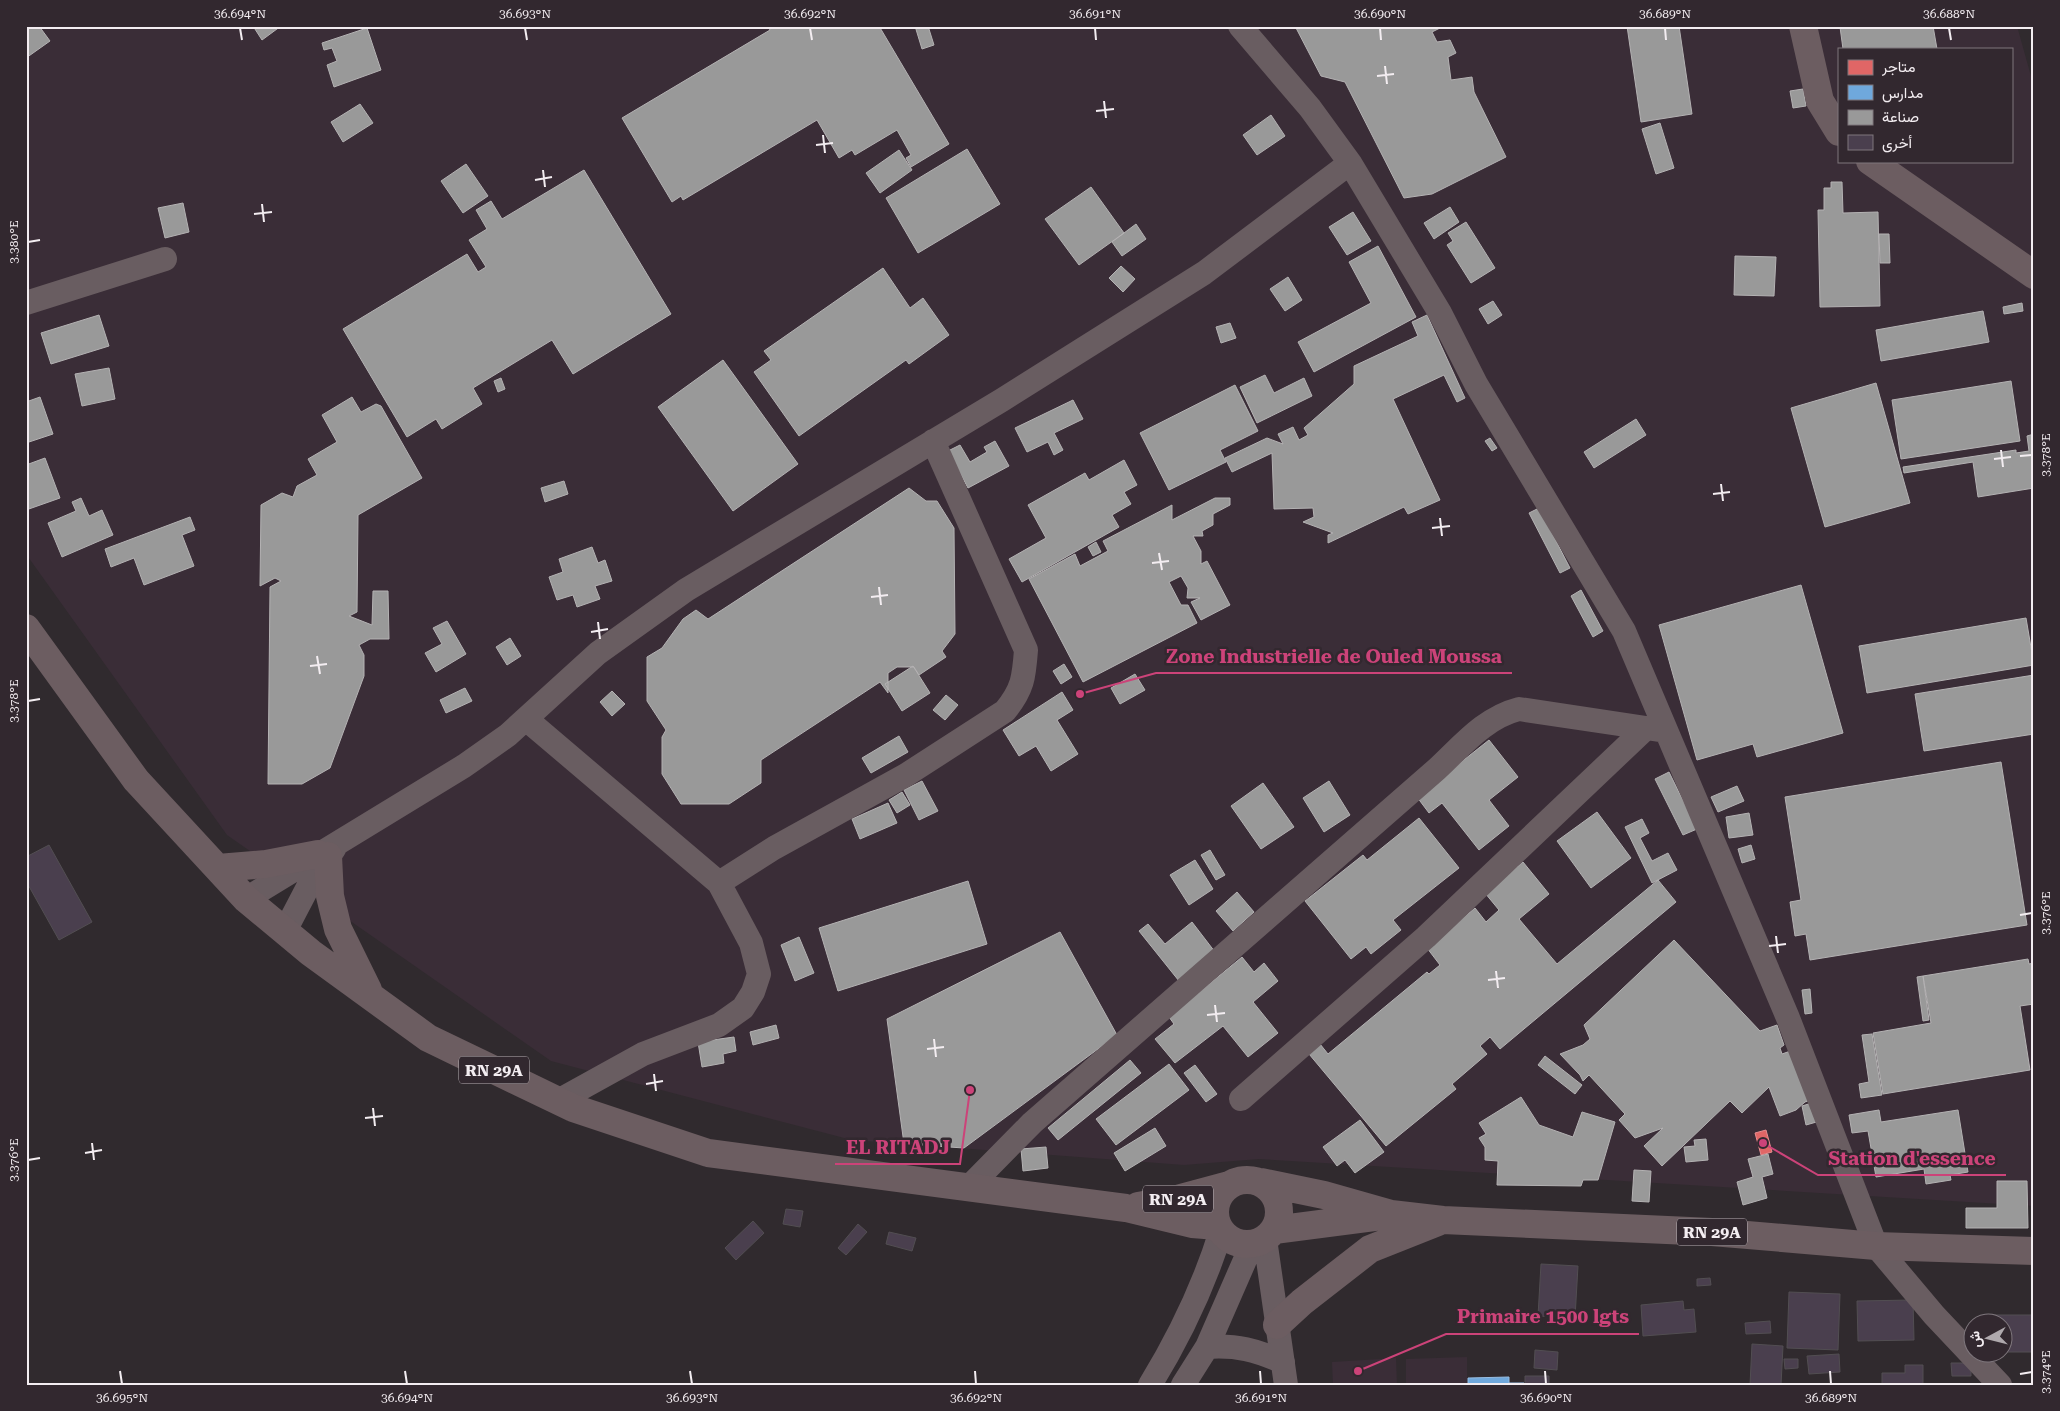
<svg xmlns="http://www.w3.org/2000/svg" width="2060" height="1411" font-family="'Roboto Serif',Vazirmatn,serif">
<style>
.built{fill:#3a2d37;fill-rule:evenodd}
.shops{fill:#e06666;stroke:#e68e90}
.schools{fill:#6fa8dc;stroke:#97bde2}
.industry{fill:#999;stroke:#b4b2b3}
.building{fill:#4a3f4e;stroke:#524e52}
.lines{fill:none;stroke-linecap:round;stroke-linejoin:round}
.minor{stroke:#695d61;stroke-width:24}
.major{stroke:#6c5d61;stroke-width:28}
.ticks{fill:none;stroke:#f3edf1;stroke-width:2}
.labels{text-anchor:middle;stroke-width:5;stroke-linejoin:round;paint-order:stroke}
.shield{fill:#32282f;stroke:#b9b2b7;stroke-width:1}
.shield-label{font-size:16px;font-weight:bold;fill:#f3edf1}
.leader{fill:none;stroke:#cc4379;stroke-width:2}
.callout-dot{fill:#cc4379;stroke:#32282f;stroke-width:2}
.callout-label{font-size:19px;text-anchor:middle;font-weight:bold;fill:#cc4379;stroke:#32282f;stroke-width:5;stroke-linejoin:round;paint-order:stroke}
.neatline{fill:none;stroke:#f3edf1;stroke-width:2}
.ticks-label{font-size:12px;text-anchor:middle;fill:#f3edf1}
</style>
<rect width="100%" height="100%" fill="#302a2e"/>
<path class="built" d="M26 26H2017L2034 87V1206L1259 1159 1184 1165 852 1140 551 1061 227 835 26 554ZM1839 49H2011V161H1839Z
M1467 1357V1385H1406V1359Z
M1396 1358 1397 1385H1333L1332 1362Z"/>
<path class="shops" d="M1766 1130 1772 1152 1761 1155 1755 1133Z"/>
<path class="schools" d="M1509 1377V1383H1524V1385H1468V1378Z"/>
<path class="industry" d="M26 26H39L50 41 26 58Z
M253 26H281L262 40Z
M768 26H879L949 144 911 167 906 158 911 155 897 130 855 155 852 150 839 158 817 120 683 200 681 196 672 202 622 118 770 30Z
M915 26H928L934 45 922 49Z
M1295 26H1444L1432 32 1437 42 1450 40 1456 53 1448 57 1451 80 1472 77 1474 92 1506 157 1432 194 1404 198 1345 82 1321 76Z
M1627 26H1679L1692 114 1641 122Z
M1848 26H1933L1937 49H1843L1840 27Z
M367 28 381 70 334 87 327 65 337 61 332 48 324 50 322 43Z
M1803 89 1806 106 1793 108 1790 91Z
M360 104 373 123 343 142 331 122Z
M1271 115 1285 136 1257 155 1243 135Z
M1660 123 1674 168 1656 174 1642 129Z
M967 149 1000 204 918 253 886 198Z
M899 150 912 170 880 193 866 173Z
M466 164 488 196 463 213 441 181Z
M584 170 671 314 573 374 552 340 473 388 482 404 442 429 436 419 407 437 343 329 467 254 478 272 486 267 469 240 487 229 476 210 491 201 502 219Z
M1831 182H1842L1843 213 1878 212 1880 306 1820 307 1818 210H1824V188H1831Z
M1091 187 1124 233 1079 265 1045 219Z
M183 203 189 232 165 238 158 208Z
M1450 207 1459 222 1434 239 1424 223Z
M1353 212 1371 241 1347 255 1329 227Z
M1466 222 1495 268 1471 283 1447 245 1453 241 1448 233Z
M1136 224 1146 239 1122 256 1112 242Z
M1879 234H1889L1890 263H1880Z
M1378 246 1416 317 1314 372 1298 342 1371 303 1349 262Z
M1735 256 1776 257 1774 296 1734 295Z
M1121 266 1135 279 1123 292 1109 278Z
M883 268 910 308 923 298 949 335 909 364 906 360 799 436 754 372 771 360 764 351Z
M1288 277 1302 300 1285 311 1270 289Z
M1493 301 1502 315 1488 324 1479 309Z
M2022 303 2023 311 2004 314 2003 307Z
M1983 311 1989 342 1881 361 1876 330Z
M99 315 109 346 51 364 41 333Z
M1427 315 1465 398 1457 402 1444 375 1393 399 1440 500 1408 514 1404 507 1328 543V535L1333 533 1303 522 1314 517 1313 508 1274 509 1272 453 1232 472 1225 458 1267 438 1283 444 1278 434 1293 427 1299 440 1308 435 1304 428 1354 384V366L1418 336 1412 322Z
M1230 323 1236 338 1221 343 1216 327Z
M723 360 798 464 733 511 658 407Z
M109 368 115 399 82 406 75 374Z
M1265 375 1274 393 1304 378 1312 396 1257 423 1240 387Z
M501 378 505 389 498 392 494 381Z
M2011 381 2020 441 1901 459 1892 400Z
M1876 383 1910 503 1825 527 1791 408Z
M1235 385 1258 431 1220 450 1226 462 1169 490 1140 433Z
M40 397 53 434 26 443V402Z
M352 397 361 412 376 404 381 406 422 478 358 515 357 612 349 616 372 625 373 591H388L389 639H370L359 645 364 655V676L330 768 302 784H268L270 587 281 581 275 578 260 586 261 505 282 493 293 497 297 486 317 475 308 459 337 442 322 415Z
M1073 400 1083 419 1054 433 1063 450 1054 455 1048 442 1027 452 1015 428Z
M1636 419 1646 435 1594 468 1584 452Z
M2034 434V488L1978 497 1973 462 1904 473 1903 467 2016 450V453L2029 451 2027 436Z
M1490 438 1497 448 1492 451 1485 441Z
M995 441 1009 466 968 488 948 451 960 445 970 462 987 452 984 447Z
M45 458 60 498 26 510V465Z
M1124 460 1137 485 1124 492 1131 504 1112 515 1119 527 1022 582 1009 559 1046 538 1028 505 1085 473 1089 480Z
M564 481 568 494 545 502 541 488Z
M909 488 926 501H937L954 528 955 634 942 651 946 657 919 675 914 667H897L888 673V693L880 682 761 760V783L729 804H681L662 774V737L666 730 647 701V657L662 648 683 619 696 610 708 619Z
M81 498 89 516 102 510 113 535 62 557 48 523 76 511 72 502Z
M1215 498H1230V505L1213 514V525L1202 531 1203 536H1193L1201 551V564L1207 561 1230 605 1201 620 1191 602 1200 598H1187L1188 588 1181 576 1169 582 1181 605H1188L1197 623 1083 682 1029 579 1075 554 1080 566 1108 551 1103 541 1172 505V520Z
M1539 508 1570 568 1560 573 1529 513Z
M190 517 195 530 182 535 194 566 144 585 134 558 111 567 105 549Z
M1096 542 1101 552 1093 556 1088 547Z
M592 547 598 563 605 560 612 581 595 586 600 599 577 607 573 595 557 600 549 577 563 572 559 559Z
M1801 585 1843 733 1757 757 1753 744 1697 760 1659 625Z
M1581 590 1603 631 1593 637 1571 596Z
M2026 618 2034 665 1867 693 1859 646Z
M447 621 466 654 436 672 425 653 442 644 433 628Z
M510 638 521 656 507 665 496 647Z
M1064 664 1072 677 1061 684 1053 671Z
M913 666 930 693 902 711 885 684Z
M1135 674 1145 690 1120 704 1111 688Z
M2034 675V734L1924 751 1915 694Z
M465 688 472 701 446 713 440 700Z
M612 691 625 704 612 716 600 702Z
M1062 692 1073 710 1057 720 1078 754 1051 771 1036 746 1019 756 1003 730Z
M946 695 958 705 945 720 933 710Z
M899 736 908 752 871 773 862 758Z
M1489 740 1518 777 1489 800 1509 826 1479 850 1442 803 1429 813 1417 797Z
M2001 762 2027 925 1810 960 1806 934 1795 936 1790 902 1801 900 1785 797Z
M1669 772 1697 829 1683 835 1655 779Z
M922 781 938 811 919 820 904 790Z
M1329 781 1350 815 1324 832 1303 798Z
M1263 783 1294 827 1261 849 1231 806Z
M1737 786 1744 801 1718 812 1711 797Z
M902 792 910 805 897 813 889 800Z
M888 803 897 823 860 839 852 819Z
M1597 812 1631 858 1591 888 1557 841Z
M1749 813 1753 835 1729 838 1726 817Z
M1419 818 1459 868 1393 920 1401 930 1371 954 1366 947 1351 959 1305 901 1363 855 1367 860Z
M1642 819 1649 833 1640 838 1652 861 1668 853 1677 870 1652 883 1625 827Z
M1751 845 1755 859 1742 863 1738 849Z
M1210 850 1225 875 1216 880 1201 855Z
M1195 860 1213 889 1189 905 1170 875Z
M1523 862 1549 894 1519 919 1557 964 1658 880 1676 902 1500 1049 1490 1037 1480 1046 1487 1054 1452 1084 1456 1089 1386 1146 1309 1054 1320 1044 1328 1054 1427 972 1429 974 1440 965 1427 948 1475 908 1486 922 1499 910 1485 893Z
M968 881 987 944 838 991 819 928Z
M1237 892 1254 912 1233 931 1216 911Z
M1192 922 1215 952 1179 981 1139 931 1148 924 1165 944Z
M1060 932 1117 1035 964 1148 904 1144 887 1019Z
M799 937 814 973 795 981 781 945Z
M1674 940 1760 1031 1777 1025 1784 1045 1780 1048 1782 1054 1796 1049 1815 1098 1805 1102 1796 1110 1780 1116 1769 1087 1742 1113 1730 1101 1662 1166 1644 1146 1663 1128 1635 1138 1619 1120 1625 1114 1589 1075 1583 1081 1580 1075 1560 1054 1583 1045 1590 1039 1584 1025Z
M1242 957 1254 972 1264 963 1278 981 1253 1002 1278 1033 1248 1057 1223 1026 1175 1063 1155 1039 1174 1024 1169 1017Z
M2028 959 2029 964 2034 963V1004L2020 1006 2030 1070 1883 1094 1873 1033 1931 1023 1923 976Z
M1923 976 1929 1020 1923 1021 1917 977Z
M1810 989 1812 1013 1805 1014 1802 990Z
M776 1025 779 1038 753 1045 750 1032Z
M1872 1034 1882 1095 1861 1098 1859 1084 1869 1082 1862 1035Z
M734 1037 736 1051 723 1054 724 1063 702 1067 698 1042Z
M1545 1056 1582 1085 1575 1094 1538 1065Z
M1130 1060 1141 1073 1058 1140 1048 1128Z
M1169 1064 1189 1090 1116 1145 1096 1119Z
M1195 1065 1217 1094 1206 1102 1184 1073Z
M1521 1097 1539 1125 1573 1137 1582 1112 1615 1122 1598 1180H1583L1581 1186 1497 1185 1498 1161 1485 1160V1147L1479 1138 1486 1134 1479 1123Z
M1815 1102 1820 1121 1806 1125 1802 1106Z
M1879 1110 1881 1122 1958 1110 1968 1172 1950 1175 1951 1180 1926 1184 1924 1169 1876 1177 1868 1131 1852 1133 1849 1115Z
M1360 1120 1384 1152 1355 1173 1345 1160 1337 1166 1323 1147Z
M1155 1128 1166 1146 1125 1171 1114 1153Z
M1706 1139 1708 1160 1686 1162 1684 1147 1695 1146 1694 1140Z
M1046 1147 1048 1168 1023 1171 1021 1149Z
M1768 1154 1773 1174 1762 1177 1767 1198 1743 1205 1737 1182 1753 1177 1748 1159Z
M1634 1170 1651 1171 1649 1202 1632 1201Z
M1997 1181H2027L2028 1228H1966V1208H1997Z"/>
<path class="building" d="M49 845 92 922 59 940 26 881V857Z
M786 1209 803 1211 800 1227 783 1224Z
M753 1221 764 1233 736 1260 725 1248Z
M858 1224 867 1232 846 1255 838 1248Z
M889 1232 916 1238 912 1251 886 1244Z
M1541 1264 1578 1266 1575 1318 1538 1316Z
M1710 1278 1711 1285 1697 1286V1279Z
M1789 1292 1840 1294 1838 1350 1787 1348Z
M1913 1300 1914 1340 1858 1341 1857 1301Z
M1683 1301 1684 1310 1694 1309 1696 1332 1643 1336 1641 1305Z
M1986 1315H2034V1352H2002V1324H1986Z
M1770 1321 1771 1333 1746 1334 1745 1323Z
M1752 1344 1783 1346 1781 1385H1750Z
M1535 1350 1558 1352 1557 1370 1534 1368Z
M1839 1354 1840 1372 1809 1374 1807 1356Z
M1784 1359H1798V1368L1785 1369Z
M1951 1363H1971V1376H1952Z
M1905 1365H1923V1385H1882V1373H1905Z
M1525 1376H1549V1385H1525Z"/>
<g class="lines">
<path class="minor" d="M1240 26 1310 108 1350 163 1440 313 1476 384 1624 631 1788 1018 1876 1246 1934 1315 2000 1385
M26 303 165 259
M526 719 719 883 751 943 759 974 753 992 743 1008 719 1025 643 1054 558 1101
M719 883 774 848 906 775 1005 711C1023 689 1024 677 1026 650L933 441
M246 899 464 766 508 735 598 653 686 590 1002 400 1204 273 1350 163
M285 931 309 885 334 849
M1241 1099 1426 937 1646 728
M968 1188 1032 1123 1437 769C1462 746 1484 718 1519 709L1666 731
M1265 1239 1286 1385
M1207 1347C1237 1345 1256 1350 1283 1362
M1150 1385C1180 1336 1204 1286 1221 1231
M1183 1385 1207 1347 1252 1244"/>
<path class="major" d="M1803 26 1820 101 1839 132
M1870 161 2034 275
M26 628 136 780 246 899 311 953 428 1038 573 1108 708 1153 1126 1208 1192 1224 1218 1226
M328 856 330 896 338 929 368 990
M218 868 266 864 318 854
M1215 1212a32 32 0 1 1 64 0a32 32 0 1 1-64 0Z
M1261 1182 1324 1195 1391 1214 1443 1220 1712 1232 1876 1246 2034 1251
M1138 1206 1177 1199 1229 1185
M1274 1230 1382 1216
M1277 1325 1302 1302 1370 1249 1438 1222"/>
</g>
<path class="ticks" d="M240 28 242 40M525 28 527 40M810 28 812 40M1095 28 1096 40M1380 28 1381 40M1665 28 1666 40M1949 28 1951 40M1385 66 1387 84M1377 76 1394 74M1104 101 1106 118M1096 111 1114 109M823 135 825 153M816 145 833 143M543 170 545 187M535 180 552 177M262 204 264 222M254 214 272 212M28 242 40 240M2001 450 2003 467M2020 456 2032 455M1994 459 2011 457M1721 484 1723 501M1713 494 1730 492M1440 518 1442 536M1432 528 1450 526M1159 553 1162 570M1152 563 1169 561M879 587 881 605M871 597 888 595M598 622 600 639M591 632 608 629M317 656 320 674M310 666 327 664M28 701 40 699M2020 915 2032 913M1776 936 1778 953M1769 946 1786 944M1496 971 1498 988M1488 980 1505 978M1215 1005 1217 1022M1207 1015 1225 1013M934 1039 936 1057M927 1049 944 1047M654 1074 656 1091M646 1084 663 1081M373 1108 375 1126M365 1118 383 1116M92 1143 94 1160M85 1153 102 1150M28 1160 40 1158M120 1371 122 1384M405 1371 407 1384M690 1371 692 1384M975 1371 976 1384M1260 1371 1261 1384M1545 1371 1546 1384M1830 1371 1831 1384M2020 1374 2032 1372"/>
<g class="labels">
<g class="shield">
<rect x="459" y="1056.5" width="70" height="27" rx="4"/>
<rect x="1143" y="1185.5" width="70" height="27" rx="4"/>
<rect x="1677" y="1218.5" width="70" height="27" rx="4"/>
</g>
<g class="shield-label">
<text x="494" y="1076">RN 29A</text>
<text x="1178" y="1205">RN 29A</text>
<text x="1712" y="1238">RN 29A</text>
</g>
</g>
<path class="leader" d="M1080 694L1156 673H1512M970 1090L960 1164H835M1763 1143L1818 1175H2006M1358 1371L1446 1334H1639"/>
<g class="callout-dot">
<circle cx="1080" cy="694" r="5"/>
<circle cx="970" cy="1090" r="5"/>
<circle cx="1763" cy="1143" r="5"/>
<circle cx="1358" cy="1371" r="5"/>
</g>
<g class="callout-label">
<text x="1334" y="663">Zone Industrielle de Ouled Moussa</text>
<text x="898" y="1154">EL RITADJ</text>
<text x="1912" y="1165">Station d'essence</text>
<text x="1543" y="1323">Primaire 1500 lgts</text>
</g>
<rect width="2060" height="1411" fill="none" stroke="#32282f" stroke-width="55"/>
<rect x="1838" y="48" width="175" height="115" fill="#32282f" stroke="#7f777d"/>
<rect x="1848" y="60" width="25" height="15" fill="#e06666" stroke="#7f777d"/>
<text x="1882" y="72" font-size="15" fill="#f3edf1">متاجر</text>
<rect x="1848" y="85" width="25" height="15" fill="#6fa8dc" stroke="#7f777d"/>
<text x="1882" y="98" font-size="15" fill="#f3edf1">مدارس</text>
<rect x="1848" y="110" width="25" height="15" fill="#999999" stroke="#7f777d"/>
<text x="1882" y="122" font-size="15" fill="#f3edf1">صناعة</text>
<rect x="1848" y="135" width="25" height="15" fill="#4a3f4e" stroke="#7f777d"/>
<text x="1882" y="148" font-size="15" fill="#f3edf1">أخرى</text>
<g transform="translate(1988 1338) rotate(263)"><circle r="24" fill="#32282f" stroke="#7f777d"/>
<path d="M0-4L9 19L0 12L-9 19Z" fill="#afa9ad"/>
<text y="-8" font-size="14" font-weight="bold" text-anchor="middle" fill="#f3edf1">ش</text>
</g>
<rect x="28" y="28" width="2004" height="1356" class="neatline"/>
<g class="ticks-label">
<text x="240" y="18">36.694°N</text>
<text x="525" y="18">36.693°N</text>
<text x="810" y="18">36.692°N</text>
<text x="1095" y="18">36.691°N</text>
<text x="1380" y="18">36.690°N</text>
<text x="1665" y="18">36.689°N</text>
<text x="1949" y="18">36.688°N</text>
<text transform="translate(14 242) rotate(-90)" y="4">3.380°E</text>
<text transform="translate(2046 455) rotate(-90)" y="4">3.378°E</text>
<text transform="translate(14 701) rotate(-90)" y="4">3.378°E</text>
<text transform="translate(2046 913) rotate(-90)" y="4">3.376°E</text>
<text transform="translate(14 1160) rotate(-90)" y="4">3.376°E</text>
<text transform="translate(2046 1372) rotate(-90)" y="4">3.374°E</text>
<text x="122" y="1402">36.695°N</text>
<text x="407" y="1402">36.694°N</text>
<text x="692" y="1402">36.693°N</text>
<text x="976" y="1402">36.692°N</text>
<text x="1261" y="1402">36.691°N</text>
<text x="1546" y="1402">36.690°N</text>
<text x="1831" y="1402">36.689°N</text>
</g>
</svg>
